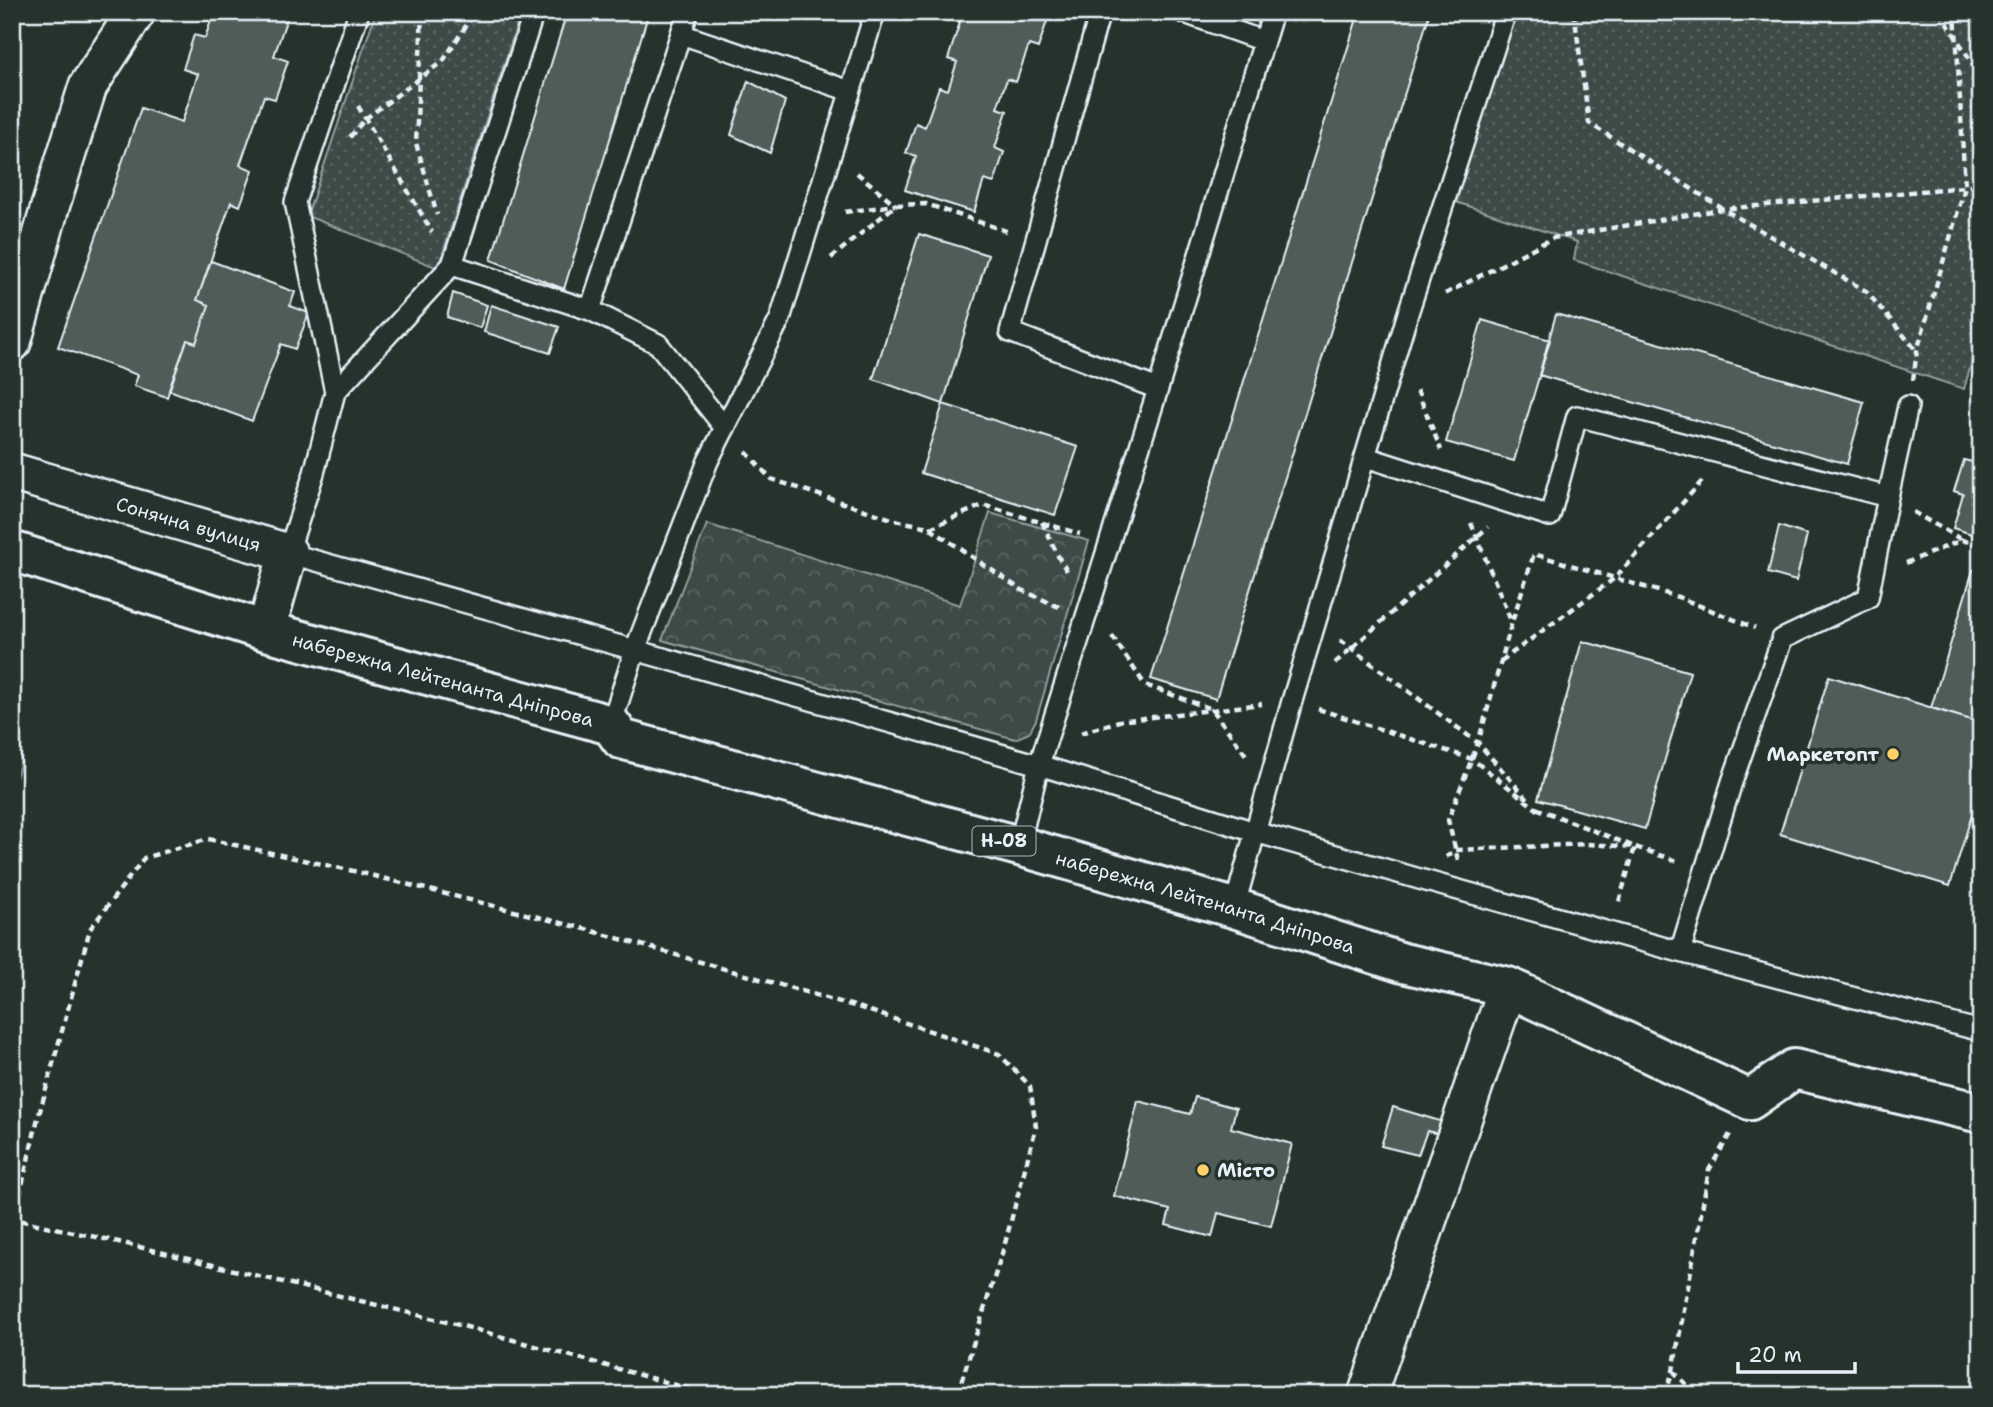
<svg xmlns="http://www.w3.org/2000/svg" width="1993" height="1407" font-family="'Shantell Sans',sans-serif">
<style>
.green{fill:url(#green-dots);stroke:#939ea0;stroke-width:2}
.forest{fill:url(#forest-crowns);stroke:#939ea0;stroke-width:2}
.building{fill:#505c59;stroke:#e8f1f8;stroke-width:2}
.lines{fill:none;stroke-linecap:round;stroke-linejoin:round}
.lane-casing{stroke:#e8f1f8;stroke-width:24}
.street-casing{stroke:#e8f1f8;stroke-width:42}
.primary-casing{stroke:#e8f1f8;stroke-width:44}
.path{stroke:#e8f1f8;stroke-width:4.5;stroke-dasharray:7 5;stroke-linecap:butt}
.lane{stroke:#26332d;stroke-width:19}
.street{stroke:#26332d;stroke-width:37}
.primary{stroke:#26332d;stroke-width:38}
.poi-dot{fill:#ffd166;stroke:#26332d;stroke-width:2.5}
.labels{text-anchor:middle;stroke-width:7;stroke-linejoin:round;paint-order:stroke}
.shield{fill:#26332d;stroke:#aeb8bb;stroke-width:2}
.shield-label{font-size:18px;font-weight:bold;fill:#e8f1f8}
.street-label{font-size:19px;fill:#e8f1f8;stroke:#26332d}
.poi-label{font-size:19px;font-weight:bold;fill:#e8f1f8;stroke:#26332d;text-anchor:end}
</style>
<defs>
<pattern id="green-dots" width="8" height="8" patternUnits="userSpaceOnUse" patternTransform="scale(1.75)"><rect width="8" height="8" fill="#3e4b47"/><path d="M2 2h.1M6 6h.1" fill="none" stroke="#5a6562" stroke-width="1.8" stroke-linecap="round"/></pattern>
<pattern id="forest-crowns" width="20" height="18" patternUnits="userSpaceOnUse" patternTransform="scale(1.75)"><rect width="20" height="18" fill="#3e4b47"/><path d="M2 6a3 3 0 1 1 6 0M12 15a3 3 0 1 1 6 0" fill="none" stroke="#5a6562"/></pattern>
</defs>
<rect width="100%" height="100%" fill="#26332d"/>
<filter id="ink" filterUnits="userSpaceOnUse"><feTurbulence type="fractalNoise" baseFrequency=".0143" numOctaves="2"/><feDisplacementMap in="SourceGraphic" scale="14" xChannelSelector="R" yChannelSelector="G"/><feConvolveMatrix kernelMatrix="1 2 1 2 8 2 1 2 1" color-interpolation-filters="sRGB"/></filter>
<g filter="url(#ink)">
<path class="green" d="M376 12H521L438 268 307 216Z
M1514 12H1981V329L1964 389 1574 260 1577 242 1456 202Z
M12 711 21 762 12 790Z"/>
<path class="forest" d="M990 513 1089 541 1036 720 1029 733 1015 739 662 640 707 524 960 605Z"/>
<path class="building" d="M214 12H289L274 56 288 61 275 99 264 96 240 165 253 170 240 206 231 202 197 300 209 305 196 343 187 340 167 397 134 386 138 375 58 347 141 108 182 122 198 74 183 69 194 35 205 38Z
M567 12H649L564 289 491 260Z
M953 12H1041L1049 15 1038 48 1029 45 1016 82 1007 79 997 108 1007 111 995 148 1004 152 994 183 984 180 974 212 905 190 916 156 906 153 916 123 925 127 939 87 948 90 957 62 948 59 960 22 950 19Z
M1359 12H1430L1216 699 1151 679Z
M748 81 785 101 770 153 731 135Z
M919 234 988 255 943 404 873 379Z
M211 261 295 292 290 306 309 313 295 349 281 344 252 421 169 390 187 340 196 343 209 305 197 300Z
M453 293 487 305 480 328 447 317Z
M491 305 559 327 550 353 484 332Z
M1556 314 1864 402 1847 464 1539 375Z
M1482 320 1550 340 1514 461 1446 442Z
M943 404 1078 447 1055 515 921 473Z
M1981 435V537L1953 528 1963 494 1954 491 1964 460 1972 462Z
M1779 526 1807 535 1796 581 1768 573Z
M1973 570 1981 572V723L1931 708Z
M1582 641 1690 672 1645 829 1538 799Z
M1829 676 1981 723V785L1950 886 1780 834Z
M1981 785V811L1974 809Z
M1195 1097 1236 1108 1231 1128 1292 1144 1271 1226 1218 1213 1212 1237 1166 1225 1170 1210 1114 1196 1138 1101 1190 1114Z
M1393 1107 1443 1122 1439 1134 1427 1131 1418 1155 1381 1146Z"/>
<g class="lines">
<g class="lane-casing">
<path id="lane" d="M359 12 295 202 335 392 314 473 288 553 635 650 708 461 780 319 875 12
M1100 12 1010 332 1158 389
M1182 12 1263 41
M681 34 850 91
M452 265 534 12
M590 310 658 344 725 428
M335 392 452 265 590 310 688 12
M1366 457 1550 516 1577 416 1888 497 1908 406
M611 725 635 650 1039 765 1255 832 1430 882 1680 952 1981 1031
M1019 846 1039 765 1158 389 1273 12
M1234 908 1292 701 1408 313 1506 12
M1680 952 1732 782 1782 639 1868 598 1888 497"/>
</g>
<g class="street-casing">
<g id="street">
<path d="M12 342 50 207 88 86 136 12"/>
<path id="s1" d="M12 472 288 553 266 631"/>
<path d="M1367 1395 1508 987"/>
</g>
</g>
<g class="primary-casing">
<g id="primary">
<path id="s2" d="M12 551 266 631 611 725 621 739 1019 846 1234 908 1403 963 1508 987 1750 1100 1794 1069 1981 1113"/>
</g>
</g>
<path class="path" d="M422 12 416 143 437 215
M1574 12 1589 123 1723 209 1866 291 1917 351
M1940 12 1981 77
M358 106 432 232
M350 137 365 119 443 61 475 12
M857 173 896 205
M845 212 895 205
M831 258 896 205 926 204 1009 232
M1445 294 1553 238 1723 209 1965 187 1955 12
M1913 380 1917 351 1965 187 1981 184
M1417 390 1441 450
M746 452 771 479 895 520 928 527 1020 589 1059 607
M1913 512 1962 540
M1042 522 1060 560 1069 574
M1471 523 1511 621
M930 528 983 505 1080 534
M1906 563 1962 540 1981 546
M1112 636 1145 685 1212 709 1246 755
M1340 640 1478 743 1530 802
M1501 661 1615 578 1704 479
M1335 663 1488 527
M1318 709 1472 759 1538 810
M1081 733 1119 721 1262 704
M1536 808 1635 847 1618 905
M1446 857 1456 850 1587 844 1635 847 1677 861
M1458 860 1448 820 1478 743 1512 622 1534 554 1678 597 1755 628
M14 1219 37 1122 90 929 144 858 208 839 358 872 582 928 861 1008 999 1054 1030 1086 1036 1127 1004 1247 957 1395
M12 1224 14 1219 123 1243 463 1326 712 1395
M1673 1371 1697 1395
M1665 1395 1673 1371 1709 1170 1730 1134"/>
<use href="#lane" class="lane"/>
<use href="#street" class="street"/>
<use href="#primary" class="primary"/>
</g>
</g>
<g class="poi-dot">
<circle cx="1893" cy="754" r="7"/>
<circle cx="1203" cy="1170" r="7"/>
</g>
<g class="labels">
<rect class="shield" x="972.5" y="826.5" width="63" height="29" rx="5"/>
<g class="shield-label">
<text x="1004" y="847">Н-08</text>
</g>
<g class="street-label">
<text dy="7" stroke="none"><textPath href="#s1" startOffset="184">Сонячна вулиця</textPath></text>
<text dy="7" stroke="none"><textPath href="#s2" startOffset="450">набережна Лейтенанта Дніпрова</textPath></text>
<text dy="7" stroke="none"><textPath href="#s2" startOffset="1248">набережна Лейтенанта Дніпрова</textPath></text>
</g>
<g class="poi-label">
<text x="1879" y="761">Маркетопт</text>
<text x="1217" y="1177" text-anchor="start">Місто</text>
</g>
</g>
<rect width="1993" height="1407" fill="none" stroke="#26332d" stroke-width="42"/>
<rect x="21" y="21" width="1951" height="1365" fill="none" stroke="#e8f1f8" stroke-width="2.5" filter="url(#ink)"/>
<path d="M1738 1362v10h117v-10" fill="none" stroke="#e8f1f8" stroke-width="3.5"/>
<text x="1748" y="1362" font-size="21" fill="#e8f1f8" stroke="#26332d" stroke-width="5" paint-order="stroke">20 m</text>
</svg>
